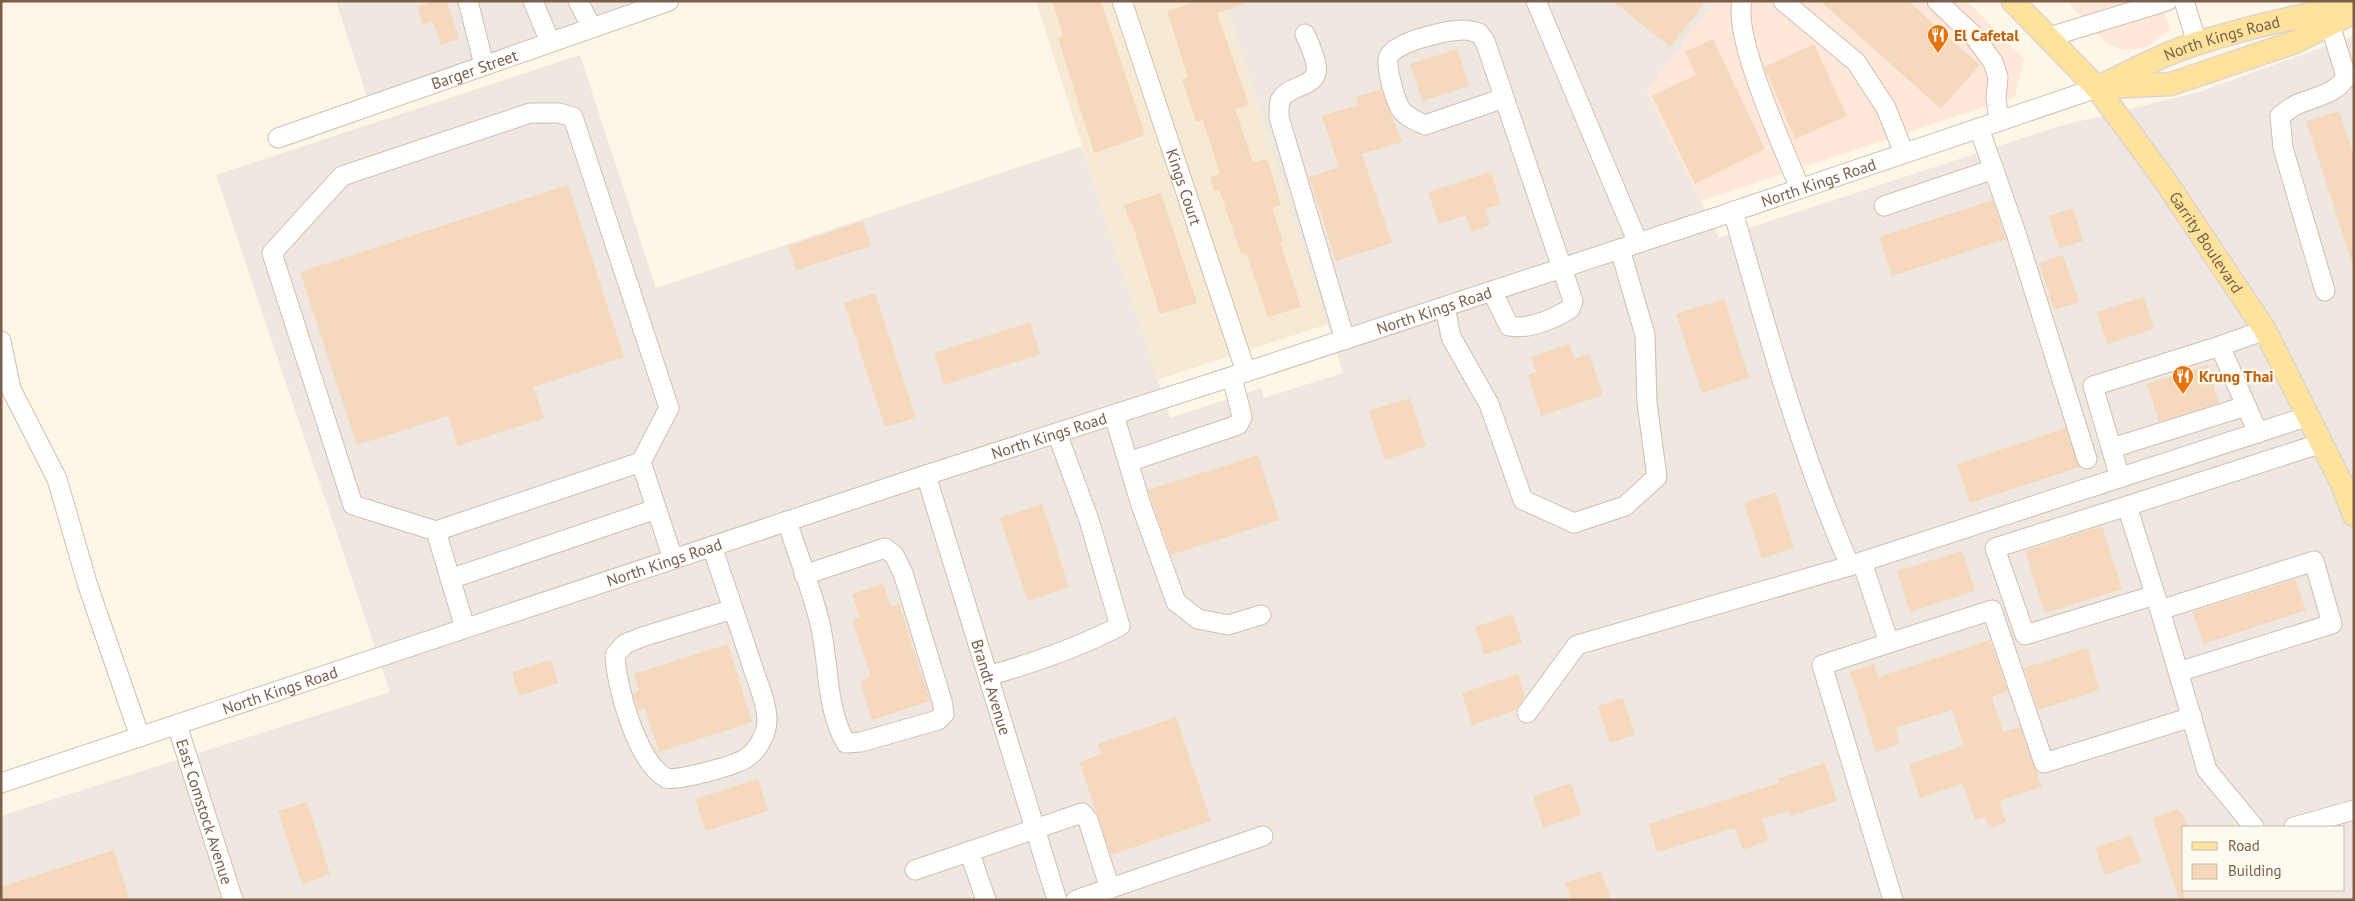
<svg xmlns="http://www.w3.org/2000/svg" width="2355" height="901" font-family="'PT Sans',sans-serif">
<style>
.residential{fill:#f6ead4}
.commercial{fill:#ffe8da}
.industrial{fill:#eee8e0;fill-rule:evenodd}
.building{fill:#f6d8bc}
.lines{fill:none;stroke-linecap:round;stroke-linejoin:round}
.minor-casing{stroke:#d1bfab;stroke-width:21}
.major-casing{stroke:#dcd5cf;stroke-width:25}
.minor{stroke:#fff;stroke-width:19}
.major{stroke:#ffe39d;stroke-width:22}
.labels{text-anchor:middle;stroke-width:4.5;stroke-linejoin:round;paint-order:stroke}
.food-label{font-size:16px;font-weight:bold;fill:#c56008;stroke:#fffaef;text-anchor:start}
.street-label{font-size:16px;fill:#7a5e48;stroke:#fffaef}
</style>
<rect width="100%" height="100%" fill="#fef7e7"/>
<path class="residential" d="M1036 1H1225L1328 324 1157 380Z"/>
<path class="commercial" d="M1715 1H1967L2024 59 2015 97 1701 201 1647 91Z
M2067 1H2161L2170 30 2147 47 2129 50 2117 48 2104 41Z"/>
<path class="industrial" d="M336 1H662L367 97Z
M1225 1H1715L1647 91 1719 238 2060 126 2199 92 2354 36V900H1V816L390 692 216 175 580 55 656 288 1082 146 1170 418 1261 388 1264 398 1343 373ZM2184 827H2344V890H2184Z"/>
<path class="building" d="M435 1H447L459 39 441 45 433 22 423 25 417 7Z
M1052 1H1101L1145 135 1094 153 1058 38 1063 36Z
M1198 1H1244L1245 4 1217 13 1249 105 1235 109 1253 163 1267 159 1281 205 1272 208 1283 241 1280 242 1301 307 1268 317 1246 253 1241 254 1219 189 1214 190 1210 177 1220 174 1203 120 1196 122 1182 79 1188 77 1167 11Z
M1613 1H1706L1670 47Z
M1820 1H1908L1980 65 1941 109Z
M1713 39 1765 149 1695 184 1652 96 1696 75 1685 52Z
M1814 44 1847 116 1795 139 1764 67Z
M1457 49 1469 86 1422 101 1410 64Z
M1381 89 1402 142 1362 154 1392 243 1336 261 1309 177 1339 167 1322 116 1358 105 1356 97Z
M2339 111 2354 156V259H2351L2306 121Z
M1491 172 1501 204 1485 209 1490 225 1471 232 1466 215 1439 224 1428 192Z
M568 185 624 357 533 387 544 418 458 446 448 416 357 445 300 272Z
M1161 193 1197 303 1160 314 1132 223H1130L1124 205Z
M1993 200 2006 239 1892 276 1879 237Z
M2073 208 2083 241 2059 248 2049 216Z
M863 221 871 246 796 270 788 246Z
M2063 255 2079 302 2054 310 2039 263Z
M875 293 916 418 885 427 844 303Z
M2144 297 2154 329 2107 344 2097 312Z
M1724 299 1749 378 1702 393 1676 314Z
M1030 322 1040 354 944 385 934 353Z
M1569 344 1574 359 1589 354 1603 395 1541 416 1528 375 1536 372 1531 357Z
M2207 365 2219 403 2159 422 2147 384Z
M1410 398 1426 446 1385 460 1369 411Z
M2066 428 2080 467 1970 503 1957 464Z
M1258 455 1279 520 1171 555 1148 490Z
M1776 492 1794 548 1762 558 1744 503Z
M1042 504 1069 587 1028 601 1000 518Z
M2102 526 2122 589 2045 613 2025 551Z
M1962 551 1975 591 1910 612 1897 571Z
M2295 579 2306 610 2204 644 2192 612Z
M883 584 891 607 899 604 930 701 872 720 860 681 871 677 852 620 860 618 852 594Z
M1513 614 1522 643 1484 655 1475 627Z
M1990 640 2008 691 1992 697 2003 732 2020 727 2042 787 1999 801 2006 822 1989 828 1986 817 1975 820 1963 784 1920 798 1909 764 1964 746 1952 710 1895 728 1900 744 1876 752 1850 672 1874 664 1878 677Z
M728 644 752 722 659 752 645 709 638 711 635 700 633 693 639 691 634 674Z
M2087 648 2100 690 2038 710 2024 668Z
M551 660 558 683 519 696 512 672Z
M1518 674 1525 696 1516 710 1472 725 1462 693Z
M1623 698 1635 735 1610 743 1598 706Z
M1176 717 1211 821 1111 855 1079 762 1101 754 1098 744Z
M1825 763 1837 801 1790 816 1788 811 1762 819 1769 840 1743 850 1735 828 1657 852 1649 824 1779 783 1778 779Z
M758 779 768 811 706 831 695 799Z
M1571 783 1581 815 1543 828 1533 796Z
M307 802 330 874 302 884 278 811Z
M2178 809 2184 817 2188 827H2184V900H2179L2153 818Z
M2131 835 2141 862 2105 875 2095 848Z
M114 850 130 900H1V887Z
M1601 871 1611 900H1571L1565 883Z"/>
<g class="lines">
<g class="minor-casing">
<g id="minor">
<path d="M468 1 484 65"/>
<path d="M533 1 550 42"/>
<path d="M578 1 592 28"/>
<path id="s1" d="M1122 1 1246 372"/>
<path d="M1536 1 1638 243"/>
<path d="M1742 1C1733 39 1784 148 1800 189"/>
<path d="M1783 1 1856 62 1886 108 1904 153"/>
<path d="M1937 1 1974 36 1993 62 1998 77 1996 98 1999 121"/>
<path d="M2184 1 2197 43"/>
<path d="M1305 34C1309 43 1314 54 1316 64 1321 89 1288 83 1280 101 1279 105 1279 113 1279 117L1345 340"/>
<path d="M2049 37 2167 1"/>
<path d="M1979 128 2016 233 2087 459"/>
<path id="s2" d="M278 138 669 1"/>
<path d="M1884 206 1994 169"/>
<path d="M1733 211C1767 331 1800 452 1850 566"/>
<path d="M1492 291 1509 326C1529 330 1553 319 1570 309L1573 301 1562 268 1485 41 1479 33C1475 32 1469 30 1464 30 1448 30 1397 41 1389 56 1384 64 1396 103 1402 111 1409 118 1416 121 1425 125L1504 98"/>
<path d="M2325 291 2283 148 2280 116C2285 112 2290 108 2296 105 2311 98 2340 93 2346 76L2326 12"/>
<path d="M1445 307 1451 337 1489 404 1523 500 1574 523 1625 506 1657 477 1647 403 1645 335 1620 249"/>
<path d="M1 341 11 389 57 479 88 586 140 737"/>
<path d="M2220 346 2258 433"/>
<path d="M1114 415 1141 505 1176 602 1198 619 1228 625 1261 615"/>
<path d="M2112 448 2246 406"/>
<path d="M1128 462 1238 425 1242 417 1232 377"/>
<path id="s3" d="M926 475 1057 900"/>
<path d="M2120 478 2093 386 2220 346 2265 330"/>
<path d="M2127 506 1995 548 2025 635 2155 595"/>
<path d="M787 521C798 556 813 592 821 628 829 665 826 709 846 743L861 742 938 720 944 714 942 701 903 573 894 555 885 548 804 575"/>
<path d="M436 531 353 505 272 253 342 176 530 113H559L573 117 669 408 641 462"/>
<path d="M712 546C725 586 739 625 752 665 757 682 767 702 767 720 767 733 758 751 746 758 737 765 675 782 666 778 637 762 616 686 615 655L625 644 642 637 733 609"/>
<path d="M1862 562 1889 643 1822 665 1893 900"/>
<path d="M450 579 656 509"/>
<path d="M2159 607 2127 506 2322 443"/>
<path d="M465 628 436 531 641 462 673 559"/>
<path d="M1889 643 1992 610 2044 763 2192 717"/>
<path d="M2178 672 2332 624 2314 561 2160 610 2207 770 2254 827"/>
<path d="M988 676C1033 663 1078 648 1120 626L1089 520 1057 433"/>
<path d="M1527 713 1577 645 1846 567 2309 416"/>
<path id="s4" d="M177 725 233 900"/>
<path id="s5" d="M1 783 926 475 1246 372 1711 219 2097 88"/>
<path d="M2294 827 2354 810"/>
<path d="M969 851 986 900"/>
<path d="M915 870 1082 813 1088 820 1110 889"/>
<path d="M1076 900 1263 836"/>
</g>
</g>
<g class="major-casing">
<g id="major">
<path id="s6" d="M2013 1 2097 88 2164 179 2265 330 2342 484 2354 515"/>
<path d="M2108 87 2171 84 2295 42 2352 13"/>
<path id="s7" d="M2097 88C2130 72 2163 54 2198 43 2249 27 2301 15 2354 6"/>
</g>
</g>
<use href="#minor" class="minor"/>
<use href="#major" class="major"/>
</g>
<defs>
<g id="restaurant-pin" transform="scale(1.125)"><path d="M0 17L-7.5 6A9.5 9.5 0 1 1 7.5 6Z" fill="#e8710a" stroke="#fffaef"/><path d="M-5-6h1v4h1v-4h1v4h1v-4h1v5L-1.5 .5V6h-2V.5L-5-1ZM5-6V6H3V1.5H1.5Q1.5-4 5-6Z" fill="#fff"/></g>
</defs>
<g fill-rule="evenodd">
<use href="#restaurant-pin" x="1938" y="35"/>
<use href="#restaurant-pin" x="2183" y="376"/>
</g>
<g class="labels">
<g class="food-label">
<text x="1954" y="41">El Cafetal</text>
<text x="2199" y="382">Krung Thai</text>
</g>
<g class="street-label">
<text dy="6" stroke="none"><textPath href="#s7" startOffset="135">North Kings Road</textPath></text>
<text dy="6" stroke="none"><textPath href="#s2" startOffset="208">Barger Street</textPath></text>
<text dy="6" stroke="none"><textPath href="#s5" startOffset="1914">North Kings Road</textPath></text>
<text dy="6" stroke="none"><textPath href="#s1" startOffset="196">Kings Court</textPath></text>
<text dy="6" stroke="none"><textPath href="#s6" startOffset="310">Garrity Boulevard</textPath></text>
<text dy="6" stroke="none"><textPath href="#s5" startOffset="1509">North Kings Road</textPath></text>
<text dy="6" stroke="none"><textPath href="#s5" startOffset="1104">North Kings Road</textPath></text>
<text dy="6" stroke="none"><textPath href="#s5" startOffset="699">North Kings Road</textPath></text>
<text dy="6" stroke="none"><textPath href="#s3" startOffset="222">Brandt Avenue</textPath></text>
<text dy="6" stroke="none"><textPath href="#s5" startOffset="294">North Kings Road</textPath></text>
<text dy="6" stroke="none"><textPath href="#s4" startOffset="91">East Comstock Avenue</textPath></text>
</g>
</g>
<rect width="2355" height="901" fill="none" stroke="#7a5e48" stroke-width="5"/>
<rect x="2182" y="826" width="162" height="65" fill="#fffaef" stroke="#cabcac"/>
<rect x="2192" y="842" width="25" height="8" fill="#ffe39d" stroke="#cabcac"/>
<text x="2228" y="851" font-size="15" fill="#7a5e48">Road</text>
<rect x="2192" y="864" width="25" height="15" fill="#f6d8bc" stroke="#cabcac"/>
<text x="2228" y="876" font-size="15" fill="#7a5e48">Building</text>
</svg>
